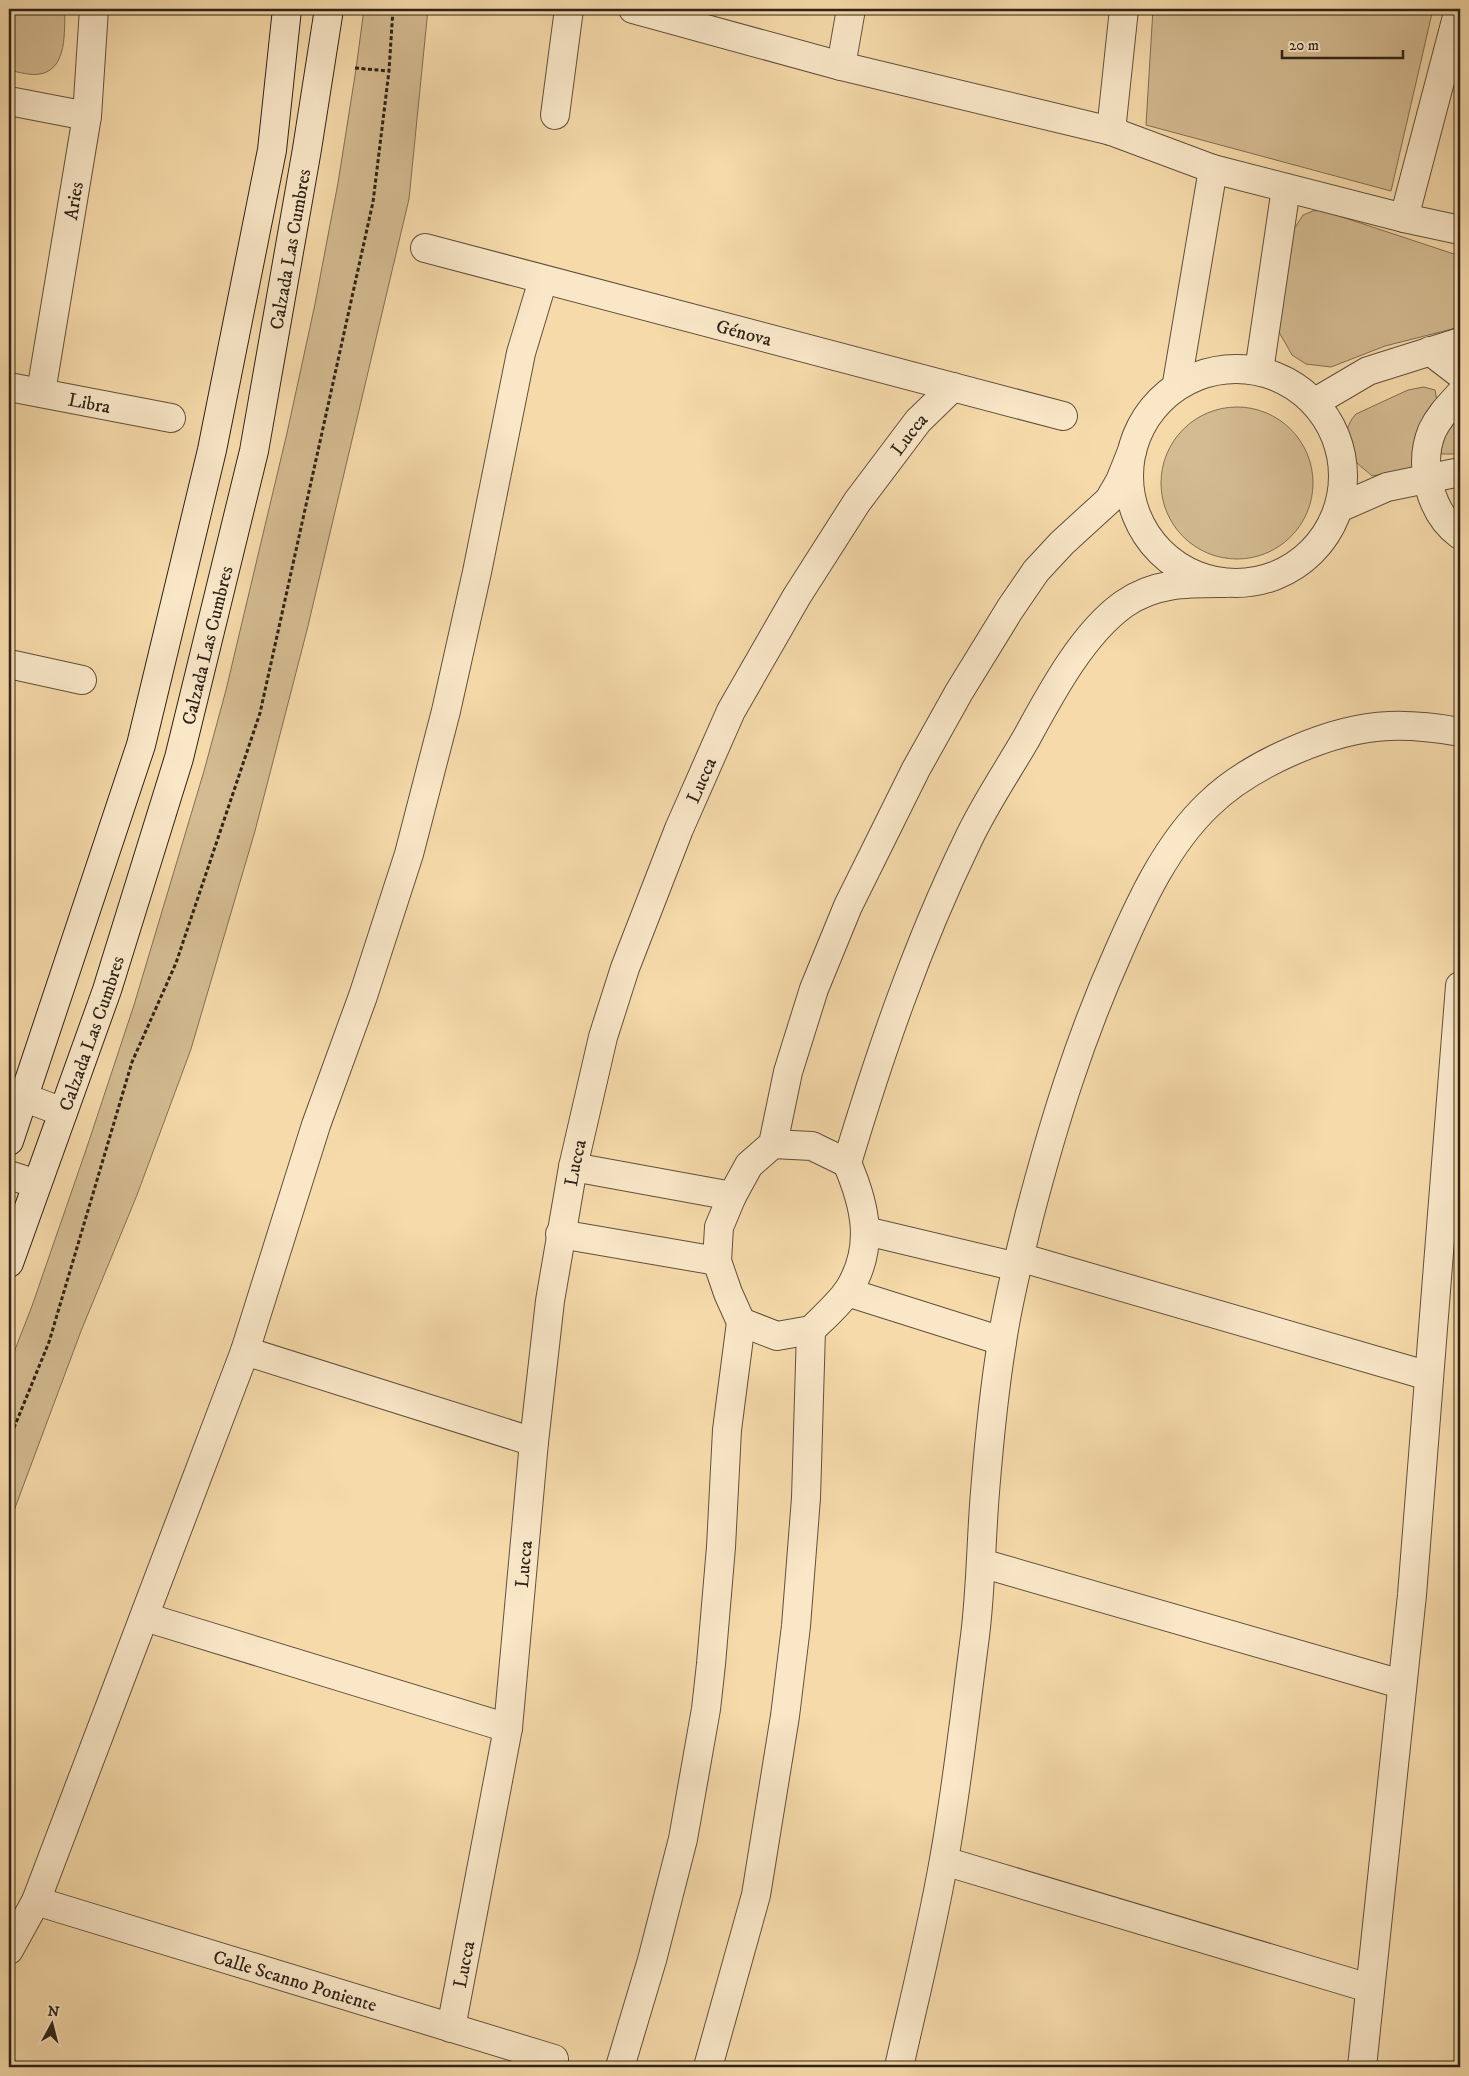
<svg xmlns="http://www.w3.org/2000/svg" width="1469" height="2076" font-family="'IM FELL DW Pica',serif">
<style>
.green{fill:#d4bb91;stroke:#816f54}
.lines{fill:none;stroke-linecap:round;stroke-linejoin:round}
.street-casing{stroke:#60513c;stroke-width:30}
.secondary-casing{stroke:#2e2318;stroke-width:30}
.path{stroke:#2e2318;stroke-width:3;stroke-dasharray:4 2.5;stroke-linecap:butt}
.street{stroke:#f9e7c8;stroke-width:28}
.secondary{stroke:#f9e7c8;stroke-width:28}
.labels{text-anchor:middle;stroke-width:4.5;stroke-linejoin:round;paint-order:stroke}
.street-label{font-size:19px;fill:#2e2318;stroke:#f9e7c8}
</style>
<rect width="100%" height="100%" fill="#f6daaa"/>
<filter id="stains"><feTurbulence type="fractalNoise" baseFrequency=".004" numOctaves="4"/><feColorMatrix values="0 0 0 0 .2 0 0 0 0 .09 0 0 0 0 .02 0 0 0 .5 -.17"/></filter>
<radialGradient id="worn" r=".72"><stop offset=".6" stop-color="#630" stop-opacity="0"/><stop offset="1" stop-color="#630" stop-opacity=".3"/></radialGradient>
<path class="green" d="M9 9H65C64 30 68 69 40 74 31 76 18 72 9 70Z
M364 9H428L409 199 307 630 255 831 191 1049 137 1195 81 1331 9 1524V1365L32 1306 87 1147 134 1005 204 771 226 690 287 433 315 304 338 183 356 69Z
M1153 9H1433L1391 191 1146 125Z
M1321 210 1460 256V327L1385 346 1331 367 1306 364 1292 355 1279 332 1276 299 1291 234 1303 215 1313 211Z
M1424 387 1435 390 1437 401 1414 464 1411 468 1372 476C1366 470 1356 464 1351 456 1342 443 1346 424 1356 414L1408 390Z
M1161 483a76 76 0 1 1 152 0a76 76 0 1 1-152 0Z
M1460 410V454H1440L1446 432Z"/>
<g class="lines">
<g class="street-casing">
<g id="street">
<path d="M633 9 841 66 1111 131 1213 169 1404 218 1460 230"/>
<path d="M841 66 851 9"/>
<path d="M9 101 87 116"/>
<path d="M555 115 569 9"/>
<path d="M1111 131 1124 9"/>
<path d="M1404 218 1459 9"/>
<path id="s1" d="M425 248 1063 416"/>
<path d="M1430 351 1460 374"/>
<circle cx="1236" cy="476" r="107"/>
<path d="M1259 371 1286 188"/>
<path d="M1177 383 1213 169"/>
<path id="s2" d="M9 387 171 418"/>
<path id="s3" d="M41 392 87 116 94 9"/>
<path d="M1460 394C1450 405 1439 416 1432 431 1418 465 1430 513 1460 535"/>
<path d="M1317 401 1368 371 1460 342"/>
<path d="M1339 508 1387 487 1460 472"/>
<path d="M9 664 82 680"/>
<path d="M9 1092 63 1112"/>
<path d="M773 1144 812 1146 847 1163"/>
<path d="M573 1167 732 1196"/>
<path d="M9 1175 37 1184"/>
<path d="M866 1231 1017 1267"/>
<path d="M560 1234 717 1261"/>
<path d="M1019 1257 1429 1376"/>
<path d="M847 1292 1002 1341"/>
<path d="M741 1322 777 1336 811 1330"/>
<path d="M245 1351 534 1442"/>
<path d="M981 1563 1401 1684"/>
<path d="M145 1617 508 1728"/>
<path d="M944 1861 1369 1988"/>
<path id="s4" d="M36 1901 554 2059"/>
<path d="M9 1950 36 1901 245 1351 316 1125 363 996 409 854 446 711 477 572 521 353 543 280"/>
<path id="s5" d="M451 2028 508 1728 534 1442 550 1301 573 1167 603 1037 625 968 679 829 731 711 797 596 857 502 918 421 953 387"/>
<path d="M620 2067 652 1960 683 1839 706 1709 711 1664 721 1547 727 1430 741 1322 728 1293 717 1261 719 1227 732 1196 749 1165 773 1144 788 1072 814 989 848 906 916 769 959 692 1010 609 1036 571 1062 543 1109 500 1120 481 1132 451"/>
<path d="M708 2067 756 1895 785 1716 796 1626 806 1498 811 1330C823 1318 838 1305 848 1291 875 1248 866 1207 847 1163 880 1053 917 945 967 842 984 805 1007 772 1027 737 1051 693 1083 633 1124 604 1155 582 1189 583 1225 583"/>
<path d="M899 2067C914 2000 931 1933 943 1865 957 1789 965 1712 975 1636 981 1588 981 1540 985 1492 989 1442 994 1391 1002 1342 1008 1300 1019 1258 1029 1217 1053 1125 1079 1040 1118 953 1141 900 1167 844 1209 804 1250 764 1332 728 1389 726 1413 725 1437 728 1460 732"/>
<path d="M1362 2067 1412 1595 1460 986"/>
</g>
</g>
<g class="secondary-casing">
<g id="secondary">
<path d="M9 1141 141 745 212 450 272 150 287 9"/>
<path id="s6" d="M9 1263 107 990 179 758 254 451 307 149 329 9"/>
</g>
</g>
<path class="path" d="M355 68 389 71 393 9
M9 1440 49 1342 132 1062 176 963 260 713 373 202 389 71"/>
<use href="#street" class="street"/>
<use href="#secondary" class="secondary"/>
</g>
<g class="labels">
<g class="street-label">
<text dy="7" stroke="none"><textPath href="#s3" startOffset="194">Aries</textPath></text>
<text dy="7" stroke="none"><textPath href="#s6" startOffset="1054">Calzada Las Cumbres</textPath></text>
<text dy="7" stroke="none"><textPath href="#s1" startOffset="330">Génova</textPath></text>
<text dy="7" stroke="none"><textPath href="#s2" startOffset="82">Libra</textPath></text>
<text dy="7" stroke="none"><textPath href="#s5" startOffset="1684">Lucca</textPath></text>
<text dy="7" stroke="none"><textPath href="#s6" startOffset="649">Calzada Las Cumbres</textPath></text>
<text dy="7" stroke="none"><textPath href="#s5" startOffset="1279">Lucca</textPath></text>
<text dy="7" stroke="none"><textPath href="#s6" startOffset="244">Calzada Las Cumbres</textPath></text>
<text dy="7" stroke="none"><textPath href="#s5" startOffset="875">Lucca</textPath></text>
<text dy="7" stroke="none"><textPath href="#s5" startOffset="470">Lucca</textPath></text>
<text dy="7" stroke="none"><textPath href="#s5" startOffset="65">Lucca</textPath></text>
<text dy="7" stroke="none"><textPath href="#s4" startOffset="271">Calle Scanno Poniente</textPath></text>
</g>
</g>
<rect width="1469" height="2076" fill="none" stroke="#f6daaa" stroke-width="30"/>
<rect x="10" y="10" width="1449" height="2056" fill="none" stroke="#2e2318" stroke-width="2.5"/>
<rect x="15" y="15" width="1439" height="2046" fill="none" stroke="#2e2318"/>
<g transform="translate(52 2024) rotate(7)" stroke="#f9e7c8" stroke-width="4" paint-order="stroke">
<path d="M0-4L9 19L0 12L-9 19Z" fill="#2e2318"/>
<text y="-8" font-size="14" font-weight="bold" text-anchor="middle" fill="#2e2318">N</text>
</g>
<path d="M1282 50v8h121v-8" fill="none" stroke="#2e2318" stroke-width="2.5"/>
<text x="1289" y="50" font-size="15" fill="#2e2318" stroke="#f9e7c8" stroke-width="4" paint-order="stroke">20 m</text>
<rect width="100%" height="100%" filter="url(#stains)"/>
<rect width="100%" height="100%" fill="url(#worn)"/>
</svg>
